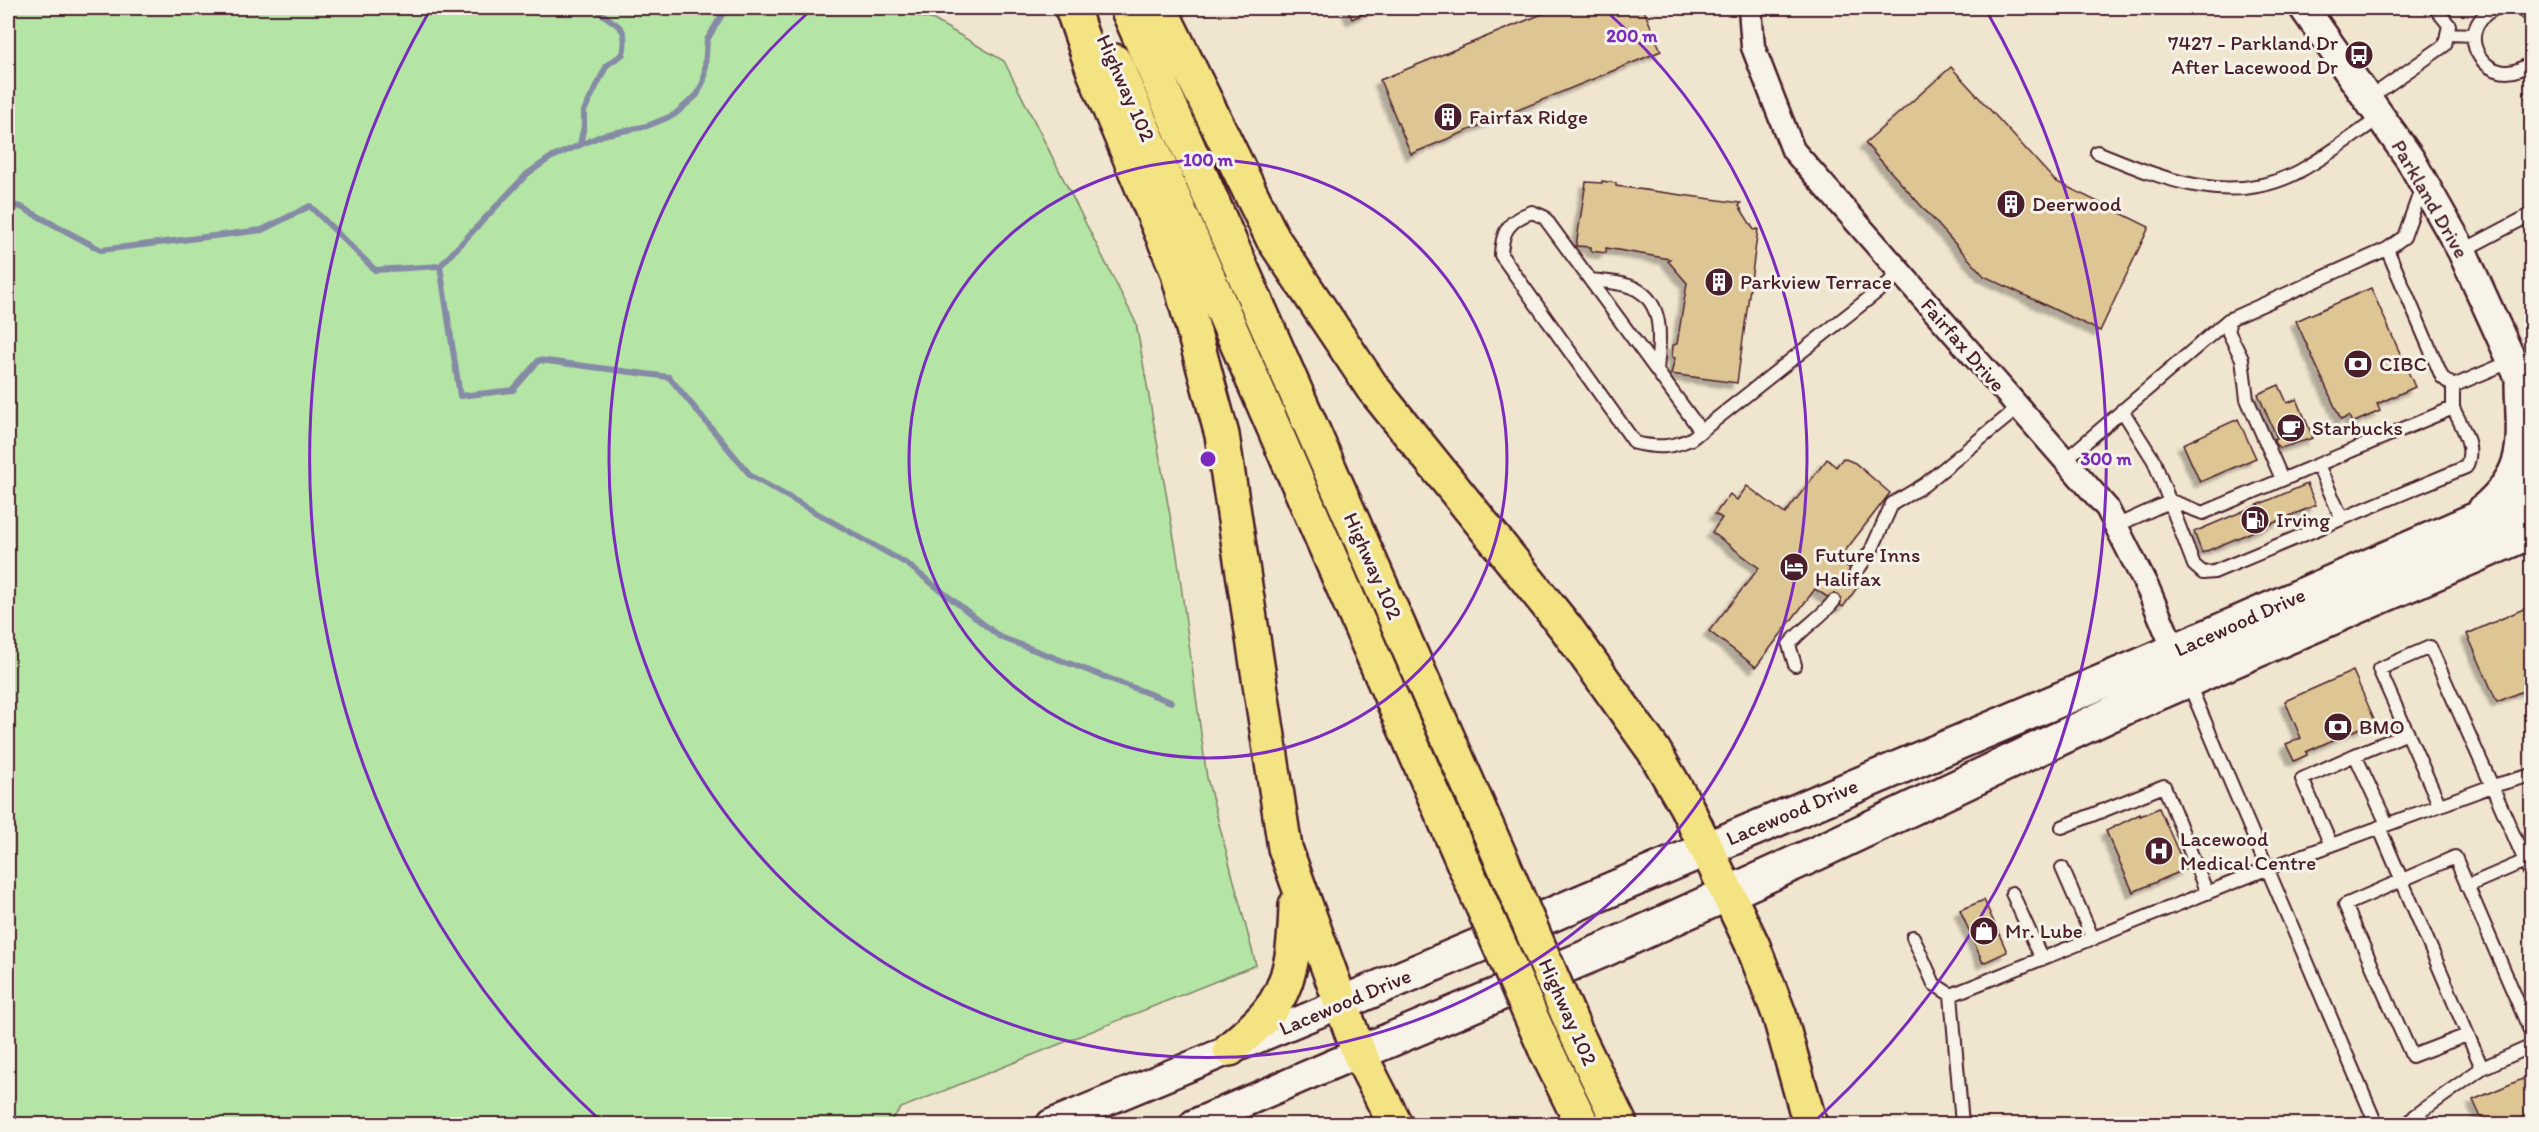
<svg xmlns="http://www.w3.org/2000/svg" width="2539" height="1132" font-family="Itim,sans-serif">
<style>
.green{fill:#b4e5a5;stroke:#7f8268;stroke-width:1.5}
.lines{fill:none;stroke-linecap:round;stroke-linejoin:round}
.stream{stroke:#868ba5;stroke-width:6}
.building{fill:#dec594;stroke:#4a1f2b;stroke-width:1.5;filter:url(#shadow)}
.service-casing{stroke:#4a1f2b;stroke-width:16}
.minor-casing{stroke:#4a1f2b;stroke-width:27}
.tertiary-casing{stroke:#4a1f2b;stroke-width:33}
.secondary-casing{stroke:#4a1f2b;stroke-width:38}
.motorway-casing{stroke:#4a1f2b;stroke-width:38}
.service{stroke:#f7f3e8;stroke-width:12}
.minor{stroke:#f7f3e8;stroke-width:22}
.tertiary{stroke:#f7f3e8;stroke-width:28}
.secondary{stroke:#f7f3e8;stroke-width:33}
.motorway{stroke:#f4e382;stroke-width:33}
.motorway-bridge-casing{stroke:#4a1f2b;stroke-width:38;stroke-linecap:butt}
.motorway-bridge{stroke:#f4e382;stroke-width:33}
.ring{fill:none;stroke:#7b2cbf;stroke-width:3}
.labels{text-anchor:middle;stroke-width:6;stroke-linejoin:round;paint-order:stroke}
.poi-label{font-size:21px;fill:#4a1f2b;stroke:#f7f3e8;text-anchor:start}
.street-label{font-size:21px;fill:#4a1f2b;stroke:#f7f3e8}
.centre{fill:#7b2cbf;stroke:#f7f3e8;stroke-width:3}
.ring-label{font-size:18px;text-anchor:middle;font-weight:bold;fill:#7b2cbf;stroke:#f7f3e8;stroke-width:6;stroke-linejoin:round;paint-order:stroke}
</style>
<defs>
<filter id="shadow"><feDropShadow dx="-5.5" dy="5.5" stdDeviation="1.5" flood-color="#0004"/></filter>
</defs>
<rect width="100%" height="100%" fill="#f0e5cf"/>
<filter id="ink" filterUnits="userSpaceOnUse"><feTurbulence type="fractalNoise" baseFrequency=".0167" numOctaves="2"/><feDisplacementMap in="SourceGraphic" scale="12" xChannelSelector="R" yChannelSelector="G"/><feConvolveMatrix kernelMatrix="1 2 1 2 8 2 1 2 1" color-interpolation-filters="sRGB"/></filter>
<g filter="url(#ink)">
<path class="green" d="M8 8H897L898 11 934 20 1004 61 1136 323 1177 555 1207 778 1256 965 901 1108 888 1124H8Z"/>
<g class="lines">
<path class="stream" d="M580 144 584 126V111L607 65 623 54C630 21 613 27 596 8
M8 204 21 207 101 250 262 230 310 206 375 270 440 266 460 396 513 390 539 360 669 377 751 476 907 564 1000 637 1171 702
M440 266 527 174 550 158 603 135 647 126 674 115 697 95 704 80 707 40 726 8"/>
</g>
<path class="building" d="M1347 8H1376L1352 19Z
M1557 8H1643L1661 51 1411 154 1380 80Z
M1951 67 2055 181 2149 227 2100 331 1984 276 1865 143Z
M1602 181 1616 183V186L1741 203 1739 206 1754 230 1758 229 1737 383 1671 374 1675 358 1672 357 1673 345 1677 344 1687 283 1668 261 1670 259 1606 248V253L1591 251V247L1576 246 1586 182 1602 183Z
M2371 288 2415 387 2377 404 2380 411 2352 423 2349 416 2341 420 2296 321Z
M2279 385 2287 403 2297 399 2313 438 2281 448 2275 444 2274 439 2277 438 2258 394Z
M2238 419 2256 458 2200 482 2183 444Z
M1843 458 1855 463 1890 493 1838 560 1864 578 1843 607 1815 589 1756 667 1709 631 1759 568 1712 532 1722 518 1715 514 1730 494 1737 500 1747 486 1785 514 1827 459 1836 467Z
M2307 484 2316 505 2202 553 2194 532Z
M2528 607 2532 616V687L2497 702 2467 634Z
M2353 671 2375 721 2306 752 2307 755 2294 761 2286 744 2301 738 2285 701Z
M2159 808 2186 869 2133 892 2106 831 2140 814V816Z
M1984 900 2007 952 1983 963 1960 910Z
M2532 1075V1124H2484L2473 1100Z"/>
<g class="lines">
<g class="service-casing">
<path id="service" d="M2496 8C2446 31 2491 98 2532 61
M2518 8 2532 16
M2447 34 2474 35
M2368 99 2445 45 2449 25 2435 8
M2097 152C2161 178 2225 206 2292 175 2323 160 2352 136 2381 117
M2387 249 2404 237 2422 187
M2462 251 2532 214
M1590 280C1604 282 1624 282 1636 289 1666 305 1659 343 1657 371
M2228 320 2229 333 2242 359 2247 399 2282 479
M2122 410 2154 461 2194 565 2203 573 2214 572 2466 467C2476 447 2462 427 2453 408
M1701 431 1544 217 1532 212C1509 220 1502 231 1501 255L1635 443C1658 448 1670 448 1691 439L1901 273
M2065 460 2228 320 2387 249 2442 377 2453 386
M2318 465 2342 519
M2118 525 2171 501 2203 513 2453 408V386L2512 361
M1856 572 1871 551 1892 504 1924 485 2018 408
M1795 665 1789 645C1802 628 1821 618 1834 601
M2188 682 2376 1124
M2355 755 2408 733
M2532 775 2492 786 2532 877
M2062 827 2164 786 2207 893
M2379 827 2482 1068
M2331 845 2302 779 2355 755 2387 824
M2062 868 2093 939
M2467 886 2525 861
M2012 893 2042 959
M1913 937 1934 984 1951 995
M2467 1035 2412 1056 2345 905 2455 857 2532 1035
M1962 1124 1951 995 2269 868 2492 786 2430 647 2379 669 2439 804
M2408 1124 2415 1116 2482 1068 2532 1046"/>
</g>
<g class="minor-casing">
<path id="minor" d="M1750 8 1753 47 1793 150 2107 508 2149 591 2179 662"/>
</g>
<g class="tertiary-casing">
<path id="tertiary" d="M2304 8 2410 159 2462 251 2531 403
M1051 1124 1340 1004
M1194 1124 1359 1053"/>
</g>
<g class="secondary-casing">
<path id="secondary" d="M2485 510C2532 469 2523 441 2522 384
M1340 1004 2151 661 2532 495
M1359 1053 1606 949 1815 854 2126 707 2532 531"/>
</g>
<g class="motorway-casing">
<path id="motorway" d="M1072 8 1094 72 1177 270 1222 435 1285 848 1359 1053 1395 1124
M1127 8 1502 861
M1160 8 1273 239 1372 387 1567 629 1654 751 1686 806 1753 946 1779 1014 1810 1124
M1114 61 1470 878
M1575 1031 1620 1124
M1545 1048 1582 1124
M1230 1049C1242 1038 1256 1027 1267 1014 1293 984 1295 942 1296 905"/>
</g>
<use href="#service" class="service"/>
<use href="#minor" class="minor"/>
<use href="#tertiary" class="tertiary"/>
<use href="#secondary" class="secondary"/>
<use href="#motorway" class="motorway"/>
<g class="motorway-bridge-casing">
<path id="motorway-bridge" d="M1502 861 1575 1031
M1470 878 1545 1048"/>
</g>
<use href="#motorway-bridge" class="motorway-bridge"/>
</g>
</g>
<g class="ring">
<circle cx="1208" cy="459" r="299"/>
<path d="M1605 10A599 599 0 1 1 811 10"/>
<path d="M601 1121A898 898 0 0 1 430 10M1986 10A898 898 0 0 1 1815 1121"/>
</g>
<defs>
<g id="bus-disc" transform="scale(1.5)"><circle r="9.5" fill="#4a1f2b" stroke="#f7f3e8"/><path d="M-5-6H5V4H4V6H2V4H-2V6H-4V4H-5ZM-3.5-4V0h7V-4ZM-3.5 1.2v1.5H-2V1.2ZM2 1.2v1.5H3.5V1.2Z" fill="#fff"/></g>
<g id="building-disc" transform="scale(1.5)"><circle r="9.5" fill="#4a1f2b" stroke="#f7f3e8"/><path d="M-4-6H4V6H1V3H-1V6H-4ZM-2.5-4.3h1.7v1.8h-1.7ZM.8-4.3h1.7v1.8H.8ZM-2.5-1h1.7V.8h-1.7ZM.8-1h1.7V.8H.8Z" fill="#fff"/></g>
<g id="bank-disc" transform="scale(1.5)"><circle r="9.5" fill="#4a1f2b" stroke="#f7f3e8"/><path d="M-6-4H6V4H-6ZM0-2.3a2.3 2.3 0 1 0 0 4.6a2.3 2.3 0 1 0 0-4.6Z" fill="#fff"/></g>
<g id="cafe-disc" transform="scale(1.5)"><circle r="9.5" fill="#4a1f2b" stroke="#f7f3e8"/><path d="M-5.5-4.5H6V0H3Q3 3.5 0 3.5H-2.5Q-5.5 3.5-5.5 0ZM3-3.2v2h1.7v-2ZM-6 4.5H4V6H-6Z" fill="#fff"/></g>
<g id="fuel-disc" transform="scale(1.5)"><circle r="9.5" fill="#4a1f2b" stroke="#f7f3e8"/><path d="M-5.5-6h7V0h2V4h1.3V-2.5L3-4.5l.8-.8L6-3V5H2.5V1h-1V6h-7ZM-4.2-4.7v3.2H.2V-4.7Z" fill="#fff"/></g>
<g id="hotel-disc" transform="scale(1.5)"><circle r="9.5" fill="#4a1f2b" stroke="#f7f3e8"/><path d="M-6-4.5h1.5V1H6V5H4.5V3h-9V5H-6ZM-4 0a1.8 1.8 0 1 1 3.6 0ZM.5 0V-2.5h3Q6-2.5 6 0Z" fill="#fff"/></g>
<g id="hospital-disc" transform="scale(1.5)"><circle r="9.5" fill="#4a1f2b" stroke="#f7f3e8"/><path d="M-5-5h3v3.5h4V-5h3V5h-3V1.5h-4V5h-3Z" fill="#fff"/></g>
<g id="shop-disc" transform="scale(1.5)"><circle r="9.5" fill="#4a1f2b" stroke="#f7f3e8"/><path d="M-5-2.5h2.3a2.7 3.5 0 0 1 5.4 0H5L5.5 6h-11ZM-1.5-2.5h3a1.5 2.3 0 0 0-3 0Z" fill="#fff"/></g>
</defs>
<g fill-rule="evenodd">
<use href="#bus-disc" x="2359" y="55"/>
<use href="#building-disc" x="1448" y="117"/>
<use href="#building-disc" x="2011" y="204"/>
<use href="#building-disc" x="1719" y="282"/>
<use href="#bank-disc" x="2358" y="364"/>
<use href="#cafe-disc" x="2291" y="428"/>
<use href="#fuel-disc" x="2255" y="520"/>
<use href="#hotel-disc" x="1794" y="567"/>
<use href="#bank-disc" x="2338" y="727"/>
<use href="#hospital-disc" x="2159" y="851"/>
<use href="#shop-disc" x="1984" y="931"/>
</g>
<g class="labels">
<g class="poi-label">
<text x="2338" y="50" text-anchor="end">7427 - Parkland Dr<tspan x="2338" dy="24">After Lacewood Dr</tspan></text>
<text x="1469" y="124">Fairfax Ridge</text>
<text x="2032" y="211">Deerwood</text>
<text x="1740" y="289">Parkview Terrace</text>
<text x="2379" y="371">CIBC</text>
<text x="2312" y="435">Starbucks</text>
<text x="2276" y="527">Irving</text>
<text x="1815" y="562">Future Inns<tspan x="1815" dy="24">Halifax</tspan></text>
<text x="2359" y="734">BMO</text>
<text x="2180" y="846">Lacewood<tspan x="2180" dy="24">Medical Centre</tspan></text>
<text x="2005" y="938">Mr. Lube</text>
</g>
<g class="street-label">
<text transform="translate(1126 88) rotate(66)" y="7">Highway 102</text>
<text transform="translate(2430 199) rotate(60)" y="7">Parkland Drive</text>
<text transform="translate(1963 345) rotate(49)" y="7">Fairfax Drive</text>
<text transform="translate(1373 566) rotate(66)" y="7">Highway 102</text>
<text transform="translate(2240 622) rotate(-24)" y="7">Lacewood Drive</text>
<text transform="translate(1792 812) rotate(-23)" y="7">Lacewood Drive</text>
<text transform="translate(1345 1002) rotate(-23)" y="7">Lacewood Drive</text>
<text transform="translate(1568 1012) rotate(66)" y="7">Highway 102</text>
</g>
</g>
<circle cx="1208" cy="459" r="9" class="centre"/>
<g class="ring-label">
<text x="1632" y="42">200 m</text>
<text x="1208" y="166">100 m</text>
<text x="2106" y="465">300 m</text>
</g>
<rect width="2539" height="1132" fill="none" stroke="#f7f3e8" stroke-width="30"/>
<rect x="15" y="15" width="2509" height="1102" fill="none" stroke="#4a1f2b" stroke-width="2" filter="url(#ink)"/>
</svg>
